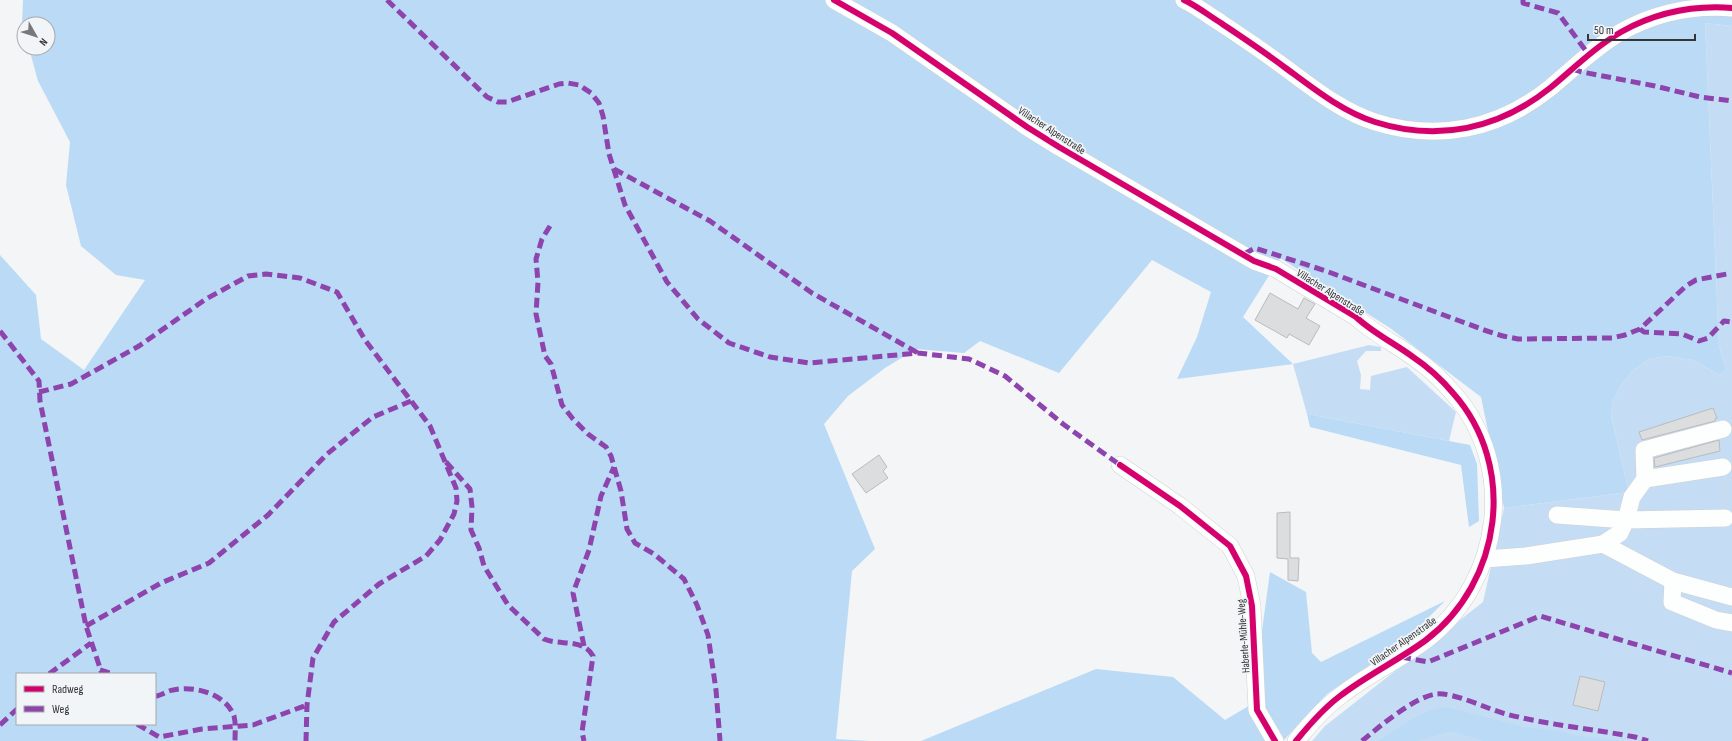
<svg xmlns="http://www.w3.org/2000/svg" width="1732" height="741" font-family="'Sofia Sans Condensed',sans-serif">
<style>
.green{fill:#c5ddf4}
.forest{fill:#bbdaf5;fill-rule:evenodd}
.building{fill:#dbddde;stroke:#babbbc}
.lines{fill:none;stroke-linecap:round;stroke-linejoin:round}
.minor-casing{stroke:#d0d1d3;stroke-width:18}
.path{stroke:#d8d8d8;stroke-width:2.5;stroke-dasharray:2 2;stroke-linecap:butt}
.minor{stroke:#fdfefe;stroke-width:17}
.quiet{stroke:#8e44ad;stroke-width:5;stroke-dasharray:10 5;stroke-linecap:butt}
.cycleway-casing{stroke:#f2f5f8;stroke-width:8}
.cycleway{stroke:#d6006c;stroke-width:6}
.labels{text-anchor:middle;stroke-width:3.5;stroke-linejoin:round;paint-order:stroke}
.street-label{font-size:11px;fill:#343536;stroke:#f2f5f8}
</style>
<rect width="100%" height="100%" fill="#f3f5f7"/>
<path class="green" d="M1705 23 1732 26V741H1312L1325 726 1483 602 1504 508 1629 492 1611 416 1613 400 1621 385 1632 371 1649 359 1667 356 1693 360 1720 375 1726 370 1719 346Z
M1369 345 1381 347V351H1366L1357 361 1361 375 1360 389 1370 390 1371 376 1407 367 1456 412 1449 441 1307 414 1293 364Z"/>
<path class="forest" d="M23 0H1732V26L1705 23 1719 346 1726 370 1720 375 1693 360 1667 356 1649 359 1632 371 1621 385 1613 400 1611 416 1629 492 1504 508 1481 397 1390 328 1280 258 1243 317 1293 364 1177 379 1197 337 1211 292 1152 260 1059 373 980 341 964 353 916 349 885 368 848 396 824 424 875 549 852 571 836 739 870 741H0V255L36 295 41 339 84 370 145 280 116 275 81 246 66 185 70 142 38 81 29 48H48V24H24V30L22 24ZM17 674H155V724H17Z
M1307 414 1470 445 1477 464 1479 521 1469 527 1461 465 1310 427Z
M1270 572 1306 592 1312 653 1321 662 1445 601 1402 644 1327 694 1283 741H921L1096 669 1173 677 1225 720 1252 704Z
M1446 707 1525 727 1560 731 1578 736 1627 741H1484L1451 731 1418 741H1378C1399 728 1422 709 1446 707Z"/>
<path class="building" d="M1270 293 1298 309 1304 298 1315 304 1306 318 1320 326 1309 345 1289 334 1287 338 1255 320Z
M1713 408 1717 418 1715 419V421L1642 440 1639 432Z
M1719 440 1720 451 1655 467 1654 458Z
M879 455 887 467 883 471 888 478 866 493 852 474Z
M1290 512V558H1299L1298 581 1288 580V559L1277 558V513Z
M1580 676 1605 682 1598 711 1573 705Z"/>
<g class="lines">
<g class="minor-casing">
<path id="minor" d="M834 0 892 33 1027 127 1059 147 1254 261 1276 269 1356 317C1373 333 1394 343 1413 357 1428 367 1442 380 1453 393 1518 466 1502 582 1426 640 1399 660 1367 675 1340 696 1324 708 1309 725 1296 741
M1184 0C1197 6 1208 15 1221 23 1243 38 1266 53 1287 69 1314 89 1343 112 1375 122 1438 142 1499 129 1550 88 1573 69 1595 47 1621 32 1655 13 1693 5 1732 8
M1120 465 1180 506 1230 546 1246 576 1252 606 1257 710 1275 741
M1645 479 1644 450 1723 429
M1557 515 1626 520 1725 518
M1603 544 1620 533 1626 520 1632 497 1645 479 1723 467
M1485 559 1526 556 1603 544 1673 581 1732 597
M1673 581 1672 602 1716 620 1732 623"/>
</g>
<path class="path" d="M1724 482 1725 503"/>
<use href="#minor" class="minor"/>
<path class="quiet" d="M387 0 487 97 498 102H507L559 84 568 83 579 85 591 93 599 103 603 116 609 154 625 205 667 282 698 319 729 343 770 357 809 363 918 353 969 359 1005 376 1063 424 1120 465
M1523 0V3L1558 13 1589 55
M1572 69 1582 72 1655 86 1700 97 1732 101
M614 169 710 221 812 293 918 353
M550 226 542 239 536 259 538 282 536 314 545 356 551 364 562 405 573 419 588 434 606 447 611 456 621 491 627 529 635 543 654 554 684 579 697 605 708 635 716 690 720 741
M1244 254 1255 248 1326 271 1484 330 1503 336 1518 339 1612 338 1625 335 1640 329 1686 286 1696 280 1727 274
M1640 329 1644 332 1682 334 1699 341 1708 338 1724 321 1732 322
M0 331 39 381 40 401 86 626 102 674
M39 392 71 384 139 346 206 299 248 276 266 274 300 278 337 292 365 340 430 426 456 488 457 501 454 514 440 540 426 556 379 584 334 622 313 658 307 705 306 741
M446 462 470 489 472 507 471 530 479 548 484 566 508 605 544 639C561 646 583 638 593 656L582 732 584 741
M86 626 161 583 209 563 268 515 327 454 373 417 411 401
M584 646 573 593 589 550 601 496 614 467
M1401 657 1428 662 1540 616 1732 673
M100 670 113 674
M49 674 91 643
M155 696C161 696 166 691 173 690 194 685 226 694 234 716 236 724 235 733 235 741
M137 724 159 737 202 729 253 725 307 705
M0 725 17 709
M1362 741C1379 727 1414 697 1436 694 1454 692 1487 709 1506 714 1548 725 1593 729 1635 737L1648 741"/>
<g class="cycleway-casing">
<path id="cycleway" d="M834 0 892 33 1027 127 1059 147 1254 261 1276 269 1356 317C1373 333 1394 343 1413 357 1428 367 1442 380 1453 393 1518 466 1502 582 1426 640 1399 660 1367 675 1340 696 1324 708 1309 725 1296 741
M1184 0C1197 6 1208 15 1221 23 1243 38 1266 53 1287 69 1314 89 1343 112 1375 122 1438 142 1499 129 1550 88 1573 69 1595 47 1621 32 1655 13 1693 5 1732 8
M1120 465 1180 506 1230 546 1246 576 1252 606 1257 710 1275 741"/>
</g>
<use href="#cycleway" class="cycleway"/>
</g>
<g class="labels">
<g class="street-label">
<text transform="translate(1052 130) rotate(33)" y="4">Villacher Alpenstraße</text>
<text transform="translate(1331 292) rotate(32)" y="4">Villacher Alpenstraße</text>
<text transform="translate(1243 636) rotate(-94)" y="4">Haberle-Mühle-Weg</text>
<text transform="translate(1403 641) rotate(-35)" y="4">Villacher Alpenstraße</text>
</g>
</g>
<rect x="16" y="673" width="140" height="52" fill="#f2f5f8" stroke="#a6a8aa"/>
<rect x="24" y="686" width="20" height="6" fill="#d6006c" stroke="#a6a8aa"/>
<text x="52" y="693" font-size="12" fill="#343536">Radweg</text>
<rect x="24" y="706" width="20" height="6" fill="#8e44ad" stroke="#a6a8aa"/>
<text x="52" y="713" font-size="12" fill="#343536">Weg</text>
<g transform="translate(36 36) rotate(129)"><circle r="19" fill="#f2f5f8" stroke="#a6a8aa"/>
<path d="M0-3L7 15L0 10L-7 15Z" fill="#77787a"/>
<text y="-6" font-size="11" font-weight="bold" text-anchor="middle" fill="#343536">N</text>
</g>
<path d="M1588 34v6h107v-6" fill="none" stroke="#343536" stroke-width="2"/>
<text x="1594" y="34" font-size="12" fill="#343536" stroke="#f2f5f8" stroke-width="3" paint-order="stroke">50 m</text>
</svg>
